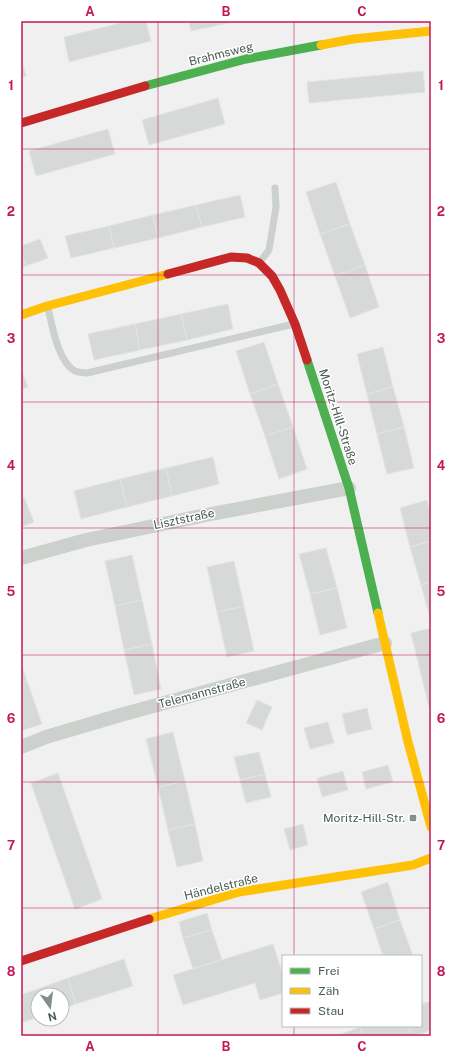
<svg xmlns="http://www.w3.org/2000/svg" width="452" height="1057" font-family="'Public Sans',sans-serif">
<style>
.building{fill:#d7d9d8;stroke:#e2e3e3}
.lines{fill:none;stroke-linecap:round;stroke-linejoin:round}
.lane{stroke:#ccd1ce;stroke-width:7}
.street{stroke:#ccd1ce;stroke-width:14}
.fast{stroke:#4caf50;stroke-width:9}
.slow{stroke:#ffc107;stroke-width:9}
.jam{stroke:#c62828;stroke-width:9}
.grid{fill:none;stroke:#c2185b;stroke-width:1;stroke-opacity:0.55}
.poi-dot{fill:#848f89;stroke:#fff;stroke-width:1.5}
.labels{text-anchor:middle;stroke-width:3;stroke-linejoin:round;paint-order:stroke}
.street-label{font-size:12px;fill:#495b51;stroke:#fff}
.poi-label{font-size:12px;fill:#495b51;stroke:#fff;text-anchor:end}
.neatline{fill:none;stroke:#c2185b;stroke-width:1.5}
.grid-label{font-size:13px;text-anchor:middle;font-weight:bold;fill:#c2185b}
</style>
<rect width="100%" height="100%" fill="#f1f0f1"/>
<path class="building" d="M129 21H146L151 41 69 62 64 37Z
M189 21H238L191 31Z
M21 58 26 76 21 78Z
M423 71 425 92 309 103 307 82Z
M218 98 225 124 149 145 142 120Z
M108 129 115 154 36 176 29 151Z
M336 182 350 224 320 234 306 192Z
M240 195 245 217 202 227 196 205Z
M196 205 202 227 158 238 153 215Z
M153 215 158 238 114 248 109 226Z
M350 224 365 265 335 276 320 234Z
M109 226 114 248 71 258 65 236Z
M40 239 48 258 26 266 21 252V246Z
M21 252 26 266 21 268Z
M365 265 379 307 350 318 335 276Z
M228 304 233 329 187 340 181 314Z
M181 314 187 340 140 350 135 324Z
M135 324 140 350 94 360 88 334Z
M264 342 278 384 250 394 236 351Z
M383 347 393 387 367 394 357 354Z
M21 370 28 387 21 390Z
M278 384 293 427 265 436 250 394Z
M393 387 404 427 377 434 367 394Z
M293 427 307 469 279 479 265 436Z
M404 427 414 468 387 474 377 434Z
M213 457 219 484 172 496 166 468Z
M166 468 172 496 127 507 120 479Z
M120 479 127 507 81 519 74 491Z
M24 497 34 522 21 527V499Z
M427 500 431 515V541L410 547 400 508Z
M431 541V582L421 585 410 547Z
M326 548 337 588 310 594 299 554Z
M132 555 142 600 115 606 105 561Z
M234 561 244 606 217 612 207 567Z
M431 582V621L421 585Z
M337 588 347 628 320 635 310 594Z
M142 600 152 644 124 650 115 606Z
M244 606 254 651 227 657 217 612Z
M431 628V706L429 707 411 633Z
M152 644 161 689 134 695 124 650Z
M21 663 27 681 21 683Z
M27 681 42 724 21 731V683Z
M257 700 272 707 262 730 246 723Z
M367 708 372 729 347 735 342 714Z
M328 722 334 743 310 749 304 728Z
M173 732 185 781 158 787 146 739Z
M259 752 265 774 240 780 234 757Z
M388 765 393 782 366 789 362 772Z
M343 771 348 790 322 797 317 778Z
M58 773 102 899 75 909 31 783Z
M265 774 271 797 246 803 240 780Z
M185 781 195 824 168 830 158 787Z
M195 824 203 861 177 867 168 830Z
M303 824 308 845 290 850 284 829Z
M388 882 400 920 374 929 361 892Z
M207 913 212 930 183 938 179 922Z
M400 920 413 956H383L374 929Z
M212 930 222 960 193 969 183 938Z
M273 944 283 975V993L260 1000 255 983 183 1005 173 975Z
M124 959 133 986 76 1004 68 978Z
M68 978 76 1004 62 1009V995H38V1017L21 1023V995Z
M431 1001V1030L415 1036H412L408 1026H421V1004Z
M363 1026H408L412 1036H363L360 1027Z
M360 1027 363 1036H336Z"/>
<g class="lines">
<path class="lane" d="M260 262 269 250 276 207 275 188
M48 308C52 325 58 362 75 371 78 372 83 373 87 373L294 324"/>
<path class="street" d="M21 558 86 540 211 514 349 488
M21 747 46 737 124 714 385 643"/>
<path class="fast" d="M145 86 246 59 321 45
M307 360 349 488 378 613"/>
<path class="slow" d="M321 45 353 39 431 31
M21 315 47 306 168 274
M378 613 408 742 431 827
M149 919 239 892 413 865 431 858"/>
<path class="jam" d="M21 123 145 86
M168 274 231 257 247 258 259 263 272 276 280 290 295 324 307 360
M21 961 149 919"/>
</g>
<path class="grid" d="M158 21V1036M294 21V956M21 149H431M21 275H431M21 402H431M21 528H431M21 655H431M21 782H431M21 908H431M294 1026V1036"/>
<rect class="poi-dot" x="409" y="814" width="8" height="8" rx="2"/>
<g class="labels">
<g class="street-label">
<text transform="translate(221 54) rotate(-14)" y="4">Brahmsweg</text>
<text transform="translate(338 417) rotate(72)" y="4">Moritz-Hill-Straße</text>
<text transform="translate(184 519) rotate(-12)" y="4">Lisztstraße</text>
<text transform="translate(202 693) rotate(-15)" y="4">Telemannstraße</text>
<text transform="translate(221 887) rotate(-14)" y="4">Händelstraße</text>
</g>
<g class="poi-label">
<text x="405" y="822">Moritz-Hill-Str.</text>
</g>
</g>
<rect width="452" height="1057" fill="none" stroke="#ffffff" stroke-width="44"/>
<rect x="282" y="955" width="140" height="72" fill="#ffffff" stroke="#b6bdb9"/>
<rect x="290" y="968" width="20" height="6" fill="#4caf50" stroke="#b6bdb9"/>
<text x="318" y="975" font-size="12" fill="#495b51">Frei</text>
<rect x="290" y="988" width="20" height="6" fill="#ffc107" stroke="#b6bdb9"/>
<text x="318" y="995" font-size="12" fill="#495b51">Zäh</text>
<rect x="290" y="1008" width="20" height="6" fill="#c62828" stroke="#b6bdb9"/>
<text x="318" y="1015" font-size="12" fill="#495b51">Stau</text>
<g transform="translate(50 1007) rotate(166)"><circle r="19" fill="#ffffff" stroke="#b6bdb9"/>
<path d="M0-3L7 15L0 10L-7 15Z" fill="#848f89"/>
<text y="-6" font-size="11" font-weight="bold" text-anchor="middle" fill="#495b51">N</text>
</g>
<rect x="22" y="22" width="408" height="1013" class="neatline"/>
<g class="grid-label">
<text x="90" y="16">A</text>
<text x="226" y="16">B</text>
<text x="362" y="16">C</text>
<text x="11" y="90">1</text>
<text x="441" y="90">1</text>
<text x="11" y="216">2</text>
<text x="441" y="216">2</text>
<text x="11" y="343">3</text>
<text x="441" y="343">3</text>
<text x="11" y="470">4</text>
<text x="441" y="470">4</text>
<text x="11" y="596">5</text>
<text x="441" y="596">5</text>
<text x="11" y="723">6</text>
<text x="441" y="723">6</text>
<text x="11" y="850">7</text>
<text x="441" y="850">7</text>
<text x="11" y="976">8</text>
<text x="441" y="976">8</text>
<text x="90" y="1051">A</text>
<text x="226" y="1051">B</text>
<text x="362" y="1051">C</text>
</g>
</svg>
